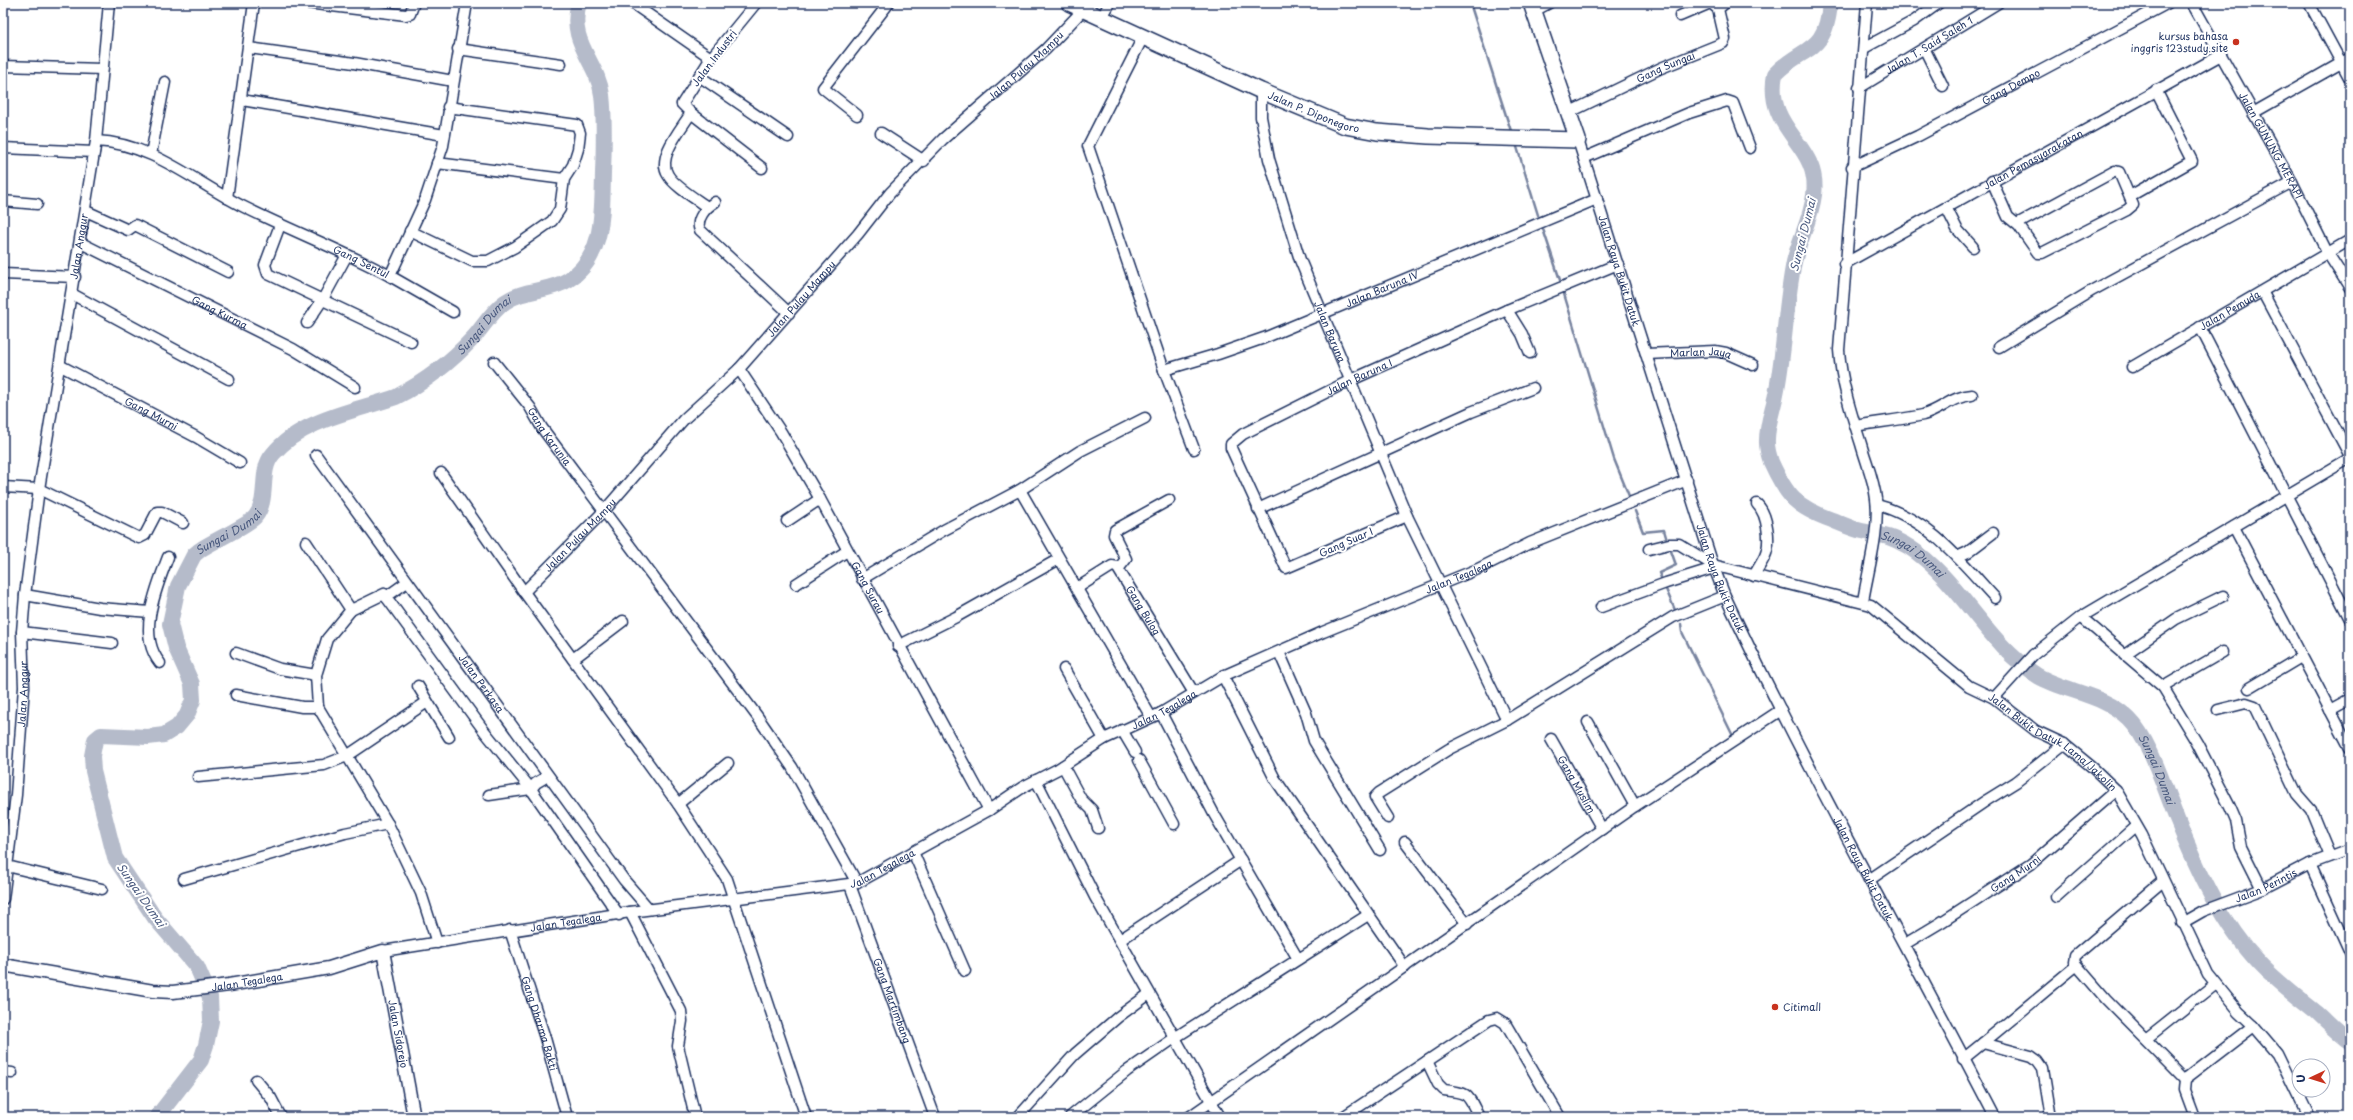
<svg xmlns="http://www.w3.org/2000/svg" width="2353" height="1120" font-family="'Playpen Sans',sans-serif">
<style>
.lines{fill:none;stroke-linecap:round;stroke-linejoin:round}
.stream{stroke:#77839f;stroke-width:2.5}
.river{stroke:#b5bbca;stroke-width:16}
.minor-casing{stroke:#1b2f5e;stroke-width:13}
.tertiary-casing{stroke:#1b2f5e;stroke-width:15}
.primary-casing{stroke:#1b2f5e;stroke-width:18}
.minor{stroke:#fff;stroke-width:10}
.tertiary{stroke:#fff;stroke-width:12}
.primary{stroke:#fff;stroke-width:15}
.poi-dot{fill:#c8321e;stroke:#fff;stroke-width:1.5}
.labels{text-anchor:middle;stroke-width:4;stroke-linejoin:round;paint-order:stroke}
.poi-label{font-size:10px;fill:#1b2f5e;stroke:#fff;text-anchor:end}
.street-label{font-size:10px;fill:#1b2f5e;stroke:#fff}
.water-label{font-size:11px;font-style:italic;fill:#49597e;stroke:#fff}
</style>
<rect width="100%" height="100%" fill="#fff"/>
<filter id="ink" filterUnits="userSpaceOnUse"><feTurbulence type="fractalNoise" baseFrequency=".025" numOctaves="2"/><feDisplacementMap in="SourceGraphic" scale="8" xChannelSelector="R" yChannelSelector="G"/><feConvolveMatrix kernelMatrix="1 2 1 2 8 2 1 2 1" color-interpolation-filters="sRGB"/></filter>
<g filter="url(#ink)">
<g class="lines">
<path class="stream" d="M1470 3 1511 131
M1517 147 1538 215
M1543 229 1560 280
M1564 294 1614 459 1629 496
M1635 511 1643 532 1664 530 1666 537
M1663 582 1659 573 1676 565 1671 551
M1665 587 1675 610
M1681 624 1682 632 1732 734"/>
<g class="river">
<path id="s1" d="M1830 3C1826 55 1803 45 1775 74 1764 132 1821 143 1814 195 1811 219 1799 240 1794 262 1785 306 1785 350 1776 394 1773 410 1766 427 1767 443 1767 450 1769 456 1771 462 1787 497 1796 507 1832 520 1842 524 1852 529 1862 531 1881 535 1891 536 1909 547 1961 581 1985 643 2038 676 2066 692 2106 695 2129 719 2150 739 2166 793 2178 822 2198 871 2222 924 2259 963 2277 982 2297 997 2317 1013 2328 1023 2338 1034 2350 1042"/>
<path id="s2" d="M157 1117 201 1060 206 1045 211 1021 210 997 197 967 155 918 115 858 93 771 92 756 95 740 101 735 148 737 164 735 177 727 187 715 193 700 192 684 176 648 170 624 178 586 194 555 200 550C213 541 247 526 255 517 270 499 258 471 273 454 302 419 356 411 396 397 425 382 451 362 473 338 484 326 491 312 505 302 523 289 549 292 568 280 605 257 602 211 603 173 604 147 605 121 602 95 598 62 567 42 579 3"/>
</g>
<g class="minor-casing">
<g id="minor">
<path d="M307 3 406 15 410 14 414 3"/>
<path d="M632 3 711 58"/>
<path d="M756 3 711 58 682 104 691 113 762 168"/>
<path id="s3" d="M2192 3 2292 182 2327 252 2350 288"/>
<path d="M2309 3 2350 79"/>
<path d="M1534 11 1549 3"/>
<path d="M1680 16 1708 4H1712L1718 9"/>
<path d="M1101 19 1110 3"/>
<path d="M1143 37 1088 146 1164 370 1194 449"/>
<path d="M249 48 354 63 453 81"/>
<path d="M1864 48 1914 21 1939 3"/>
<path d="M458 49 561 64"/>
<path d="M1925 50 1943 86"/>
<path d="M3 66 102 69"/>
<path d="M699 76 788 137"/>
<path id="s4" d="M1859 88 1998 3"/>
<path id="s5" d="M1261 91V117L1269 159 1300 260 1407 516 1507 720"/>
<path d="M242 100 444 135"/>
<path d="M691 113C682 128 656 157 668 175 674 186 696 199 707 207"/>
<path id="s6" d="M1568 113 1661 68 1723 43 1725 39 1718 9 1725 3"/>
<path d="M2253 113 2350 58"/>
<path d="M857 115 823 88 889 3"/>
<path d="M881 133 924 161"/>
<path id="s7" d="M1578 140 1713 565 1725 596C1808 773 1905 943 1995 1117"/>
<path id="s8" d="M96 141C152 143 196 183 244 207 292 231 342 250 390 276L425 200 443 146 467 3"/>
<path d="M3 148 94 152"/>
<path d="M151 154 165 82"/>
<path d="M1584 158 1689 113 1727 101 1733 103 1750 148"/>
<path d="M437 163 564 179"/>
<path id="s9" d="M1852 167 1918 136 2168 3"/>
<path d="M1992 181 2008 217 2019 226 2038 253H2042L2127 210 2133 205 2119 172 2115 171 2017 224"/>
<path d="M2130 196 2192 161 2156 90"/>
<path d="M227 198 254 3"/>
<path d="M3 201 37 204"/>
<path d="M715 202C706 207 695 220 700 230L789 313"/>
<path d="M1947 209 1957 229 1973 247"/>
<path d="M86 211 128 230 135 225 228 272"/>
<path d="M280 225 265 265 268 274 411 342"/>
<path d="M410 231 472 261H488L515 247 552 221 560 209 564 179 573 165 578 149 580 133 577 125 448 107"/>
<path id="s10" d="M81 243 293 349 355 387"/>
<path id="s11" d="M1844 264 2221 55"/>
<path d="M3 274 75 277"/>
<path d="M390 276 453 312"/>
<path d="M2263 293 2350 456"/>
<path d="M72 294 229 379"/>
<path d="M1507 310 1522 334 1530 353"/>
<path d="M307 323 323 299 347 255"/>
<path d="M2200 327 2350 619"/>
<path d="M1999 347 2093 290 2292 182"/>
<path id="s12" d="M1646 354 1715 351 1726 353 1753 365"/>
<path id="s13" d="M494 362 530 407 542 428 757 716 792 767 857 883"/>
<path id="s14" d="M61 366 196 437 240 463"/>
<path id="s15" d="M2132 367 2350 240"/>
<path id="s16" d="M739 369 781 432 820 499 989 810"/>
<path id="s17" d="M1164 370 1218 354 1264 338 1597 199"/>
<path d="M1855 426C1877 422 1901 420 1923 415 1941 410 1953 396 1972 395"/>
<path id="s18" d="M316 455 624 880 649 909"/>
<path d="M441 473 524 592 678 804 727 879 806 1117"/>
<path d="M3 487 39 489 139 538 145 535 157 512H162L183 523"/>
<path d="M1020 490 1151 717"/>
<path d="M1877 505C1928 518 1961 561 1995 598"/>
<path d="M1258 509 1471 412 1533 388"/>
<path id="s19" d="M1407 516 1286 568 1231 448V444L1243 434 1349 381 1507 310 1618 264"/>
<path d="M787 521 820 499"/>
<path d="M2234 527 2350 748"/>
<path d="M306 542 351 610"/>
<path id="s20" d="M1649 549 1669 544H1679L1713 565 1871 605 1969 686 1994 698 2036 731 2064 744 2092 767 2116 790 2142 835 2208 974 2238 1011 2254 1026 2277 1053 2308 1117"/>
<path d="M1957 557 1968 552 1993 533"/>
<path d="M1119 568 1126 559 1114 535 1115 530 1169 500"/>
<path d="M1754 576C1757 569 1762 563 1765 556 1771 543 1768 515 1757 504"/>
<path d="M862 579 944 530 1020 490 1080 451 1145 418"/>
<path d="M796 584 847 551"/>
<path id="s21" d="M1077 588 1112 566 1117 567 1194 693"/>
<path id="s22" d="M524 592 604 511 684 419 739 369 858 234 890 193 943 139 1046 49 1083 10"/>
<path d="M25 595 100 608 150 612"/>
<path d="M386 597 407 582"/>
<path d="M1863 601C1868 570 1880 530 1876 499 1874 480 1866 462 1861 444 1851 413 1841 381 1839 350L1867 3"/>
<path d="M1601 607 1666 583 1714 568"/>
<path d="M2081 617 2163 687 2197 743 2230 807 2236 821 2241 847 2262 889"/>
<path d="M22 632 112 643"/>
<path d="M898 646 956 617 1059 559"/>
<path d="M1279 652 1306 713 1314 741 1380 850"/>
<path d="M236 653 280 669 316 675"/>
<path d="M2124 655 2176 619 2223 596"/>
<path d="M573 659 623 621"/>
<path d="M160 663C136 634 157 587 168 557"/>
<path d="M1064 669 1104 739"/>
<path d="M1223 676 1275 779 1405 967"/>
<path d="M418 686 449 737"/>
<path d="M2163 687 2223 652"/>
<path d="M2249 688 2301 657"/>
<path d="M236 695 302 707H318"/>
<path d="M1994 698 2033 655 2081 617 2350 458"/>
<path d="M2218 710 2246 703 2255 706 2297 794 2311 810 2330 856"/>
<path d="M2330 710 2350 699"/>
<path d="M1161 713 1214 814 1298 959"/>
<path d="M1588 722 1635 806"/>
<path d="M1122 730 1135 752"/>
<path id="s23" d="M1551 739 1602 829"/>
<path d="M1139 760 1174 824"/>
<path d="M1063 766 1081 799 1092 810 1098 828"/>
<path d="M198 777 324 765 347 756 427 702"/>
<path d="M1036 780 1095 897 1220 1117"/>
<path d="M489 795 531 789 536 783 548 776"/>
<path d="M678 804 728 763"/>
<path d="M1388 818 1375 797 1379 793 1449 749 1507 720 1673 617 1725 596"/>
<path d="M1405 842 1467 924"/>
<path d="M913 852 965 971"/>
<path d="M2310 864 2350 952"/>
<path d="M7 866 102 889"/>
<path d="M184 879 345 833 388 824"/>
<path d="M1869 880 1987 800 2016 782 2064 744"/>
<path d="M2163 881 2075 956 2074 962 2106 999 2185 1079"/>
<path id="s24" d="M850 885 935 1117"/>
<path d="M2056 897 2136 826"/>
<path id="s25" d="M3 899 16 795 24 687 22 632 25 595 39 489 96 141 109 3"/>
<path d="M630 912 681 1011 682 1021 678 1046 695 1117"/>
<path id="s26" d="M2182 923 2203 911 2262 889 2310 864 2350 849"/>
<path id="s27" d="M510 930 545 1038 567 1117"/>
<path d="M1120 940 1241 860"/>
<path d="M437 943 421 893 388 824 318 707 316 675 327 639 351 610 384 594 485 732 531 789 619 915"/>
<path id="s28" d="M1905 944 1940 923 2031 864 2116 790"/>
<path id="s29" d="M383 951 630 912 857 883 989 810 1023 787 1058 769 1104 739 1161 713 1223 676 1323 632 1478 569 1530 543 1687 480"/>
<path d="M2147 1038 2215 984"/>
<path d="M1983 1043 2031 1056 2038 1061 2043 1068 2051 1117"/>
<path d="M1963 1059C2001 1029 2038 997 2076 966"/>
<path d="M1427 1061 1438 1084 1444 1090C1470 1093 1467 1094 1479 1117"/>
<path d="M3 1072 12 1073"/>
<path d="M256 1080 271 1098 281 1117"/>
<path d="M1018 1117 1075 1054 1118 1017 1149 994"/>
<path d="M1070 1117 1127 1071 1176 1037 1368 915"/>
<path d="M1189 1117 1635 806 1781 710"/>
<path d="M1343 1117 1489 1020 1497 1018 1505 1023 1560 1117"/>
<path d="M2194 1117 2184 1090 2185 1079 2254 1026"/>
</g>
</g>
<g class="tertiary-casing">
<g id="tertiary">
<path id="s30" d="M3 965 153 991 173 992 229 985 329 968 383 951 414 1117"/>
</g>
</g>
<g class="primary-casing">
<g id="primary">
<path id="s31" d="M1069 3 1261 91 1345 126 1377 132 1428 136 1578 140 1531 3"/>
</g>
</g>
<use href="#minor" class="minor"/>
<use href="#tertiary" class="tertiary"/>
<use href="#primary" class="primary"/>
</g>
</g>
<g class="poi-dot">
<circle cx="2236" cy="42" r="4"/>
<circle cx="1775" cy="1007" r="4"/>
</g>
<g class="labels">
<g class="poi-label">
<text x="2228" y="40">kursus bahasa<tspan x="2228" dy="12">inggris 123study.site</tspan></text>
<text x="1783" y="1011" text-anchor="start">Citimall</text>
</g>
<g class="street-label">
<text dy="4" stroke="none"><textPath href="#s4" startOffset="82">Jalan T. Said Saleh 1</textPath></text>
<text transform="translate(714 58) rotate(-53)" y="4">Jalan Industri</text>
<text dy="4" stroke="none"><textPath href="#s22" startOffset="728">Jalan Pulau Mampu</textPath></text>
<text dy="4" stroke="none"><textPath href="#s6" startOffset="108">Gang Sungai</textPath></text>
<text dy="4" stroke="none"><textPath href="#s9" startOffset="178">Gang Dempo</textPath></text>
<text dy="4" stroke="none"><textPath href="#s31" startOffset="268">Jalan P. Diponegoro</textPath></text>
<text dy="4" stroke="none"><textPath href="#s3" startOffset="163">Jalan GUNUNG MERAPI</textPath></text>
<text dy="4" stroke="none"><textPath href="#s11" startOffset="216">Jalan Pemasyarakatan</textPath></text>
<text dy="4" stroke="none"><textPath href="#s25" startOffset="658">Jalan Anggur</textPath></text>
<text dy="4" stroke="none"><textPath href="#s8" startOffset="293">Gang Sentul</textPath></text>
<text dy="4" stroke="none"><textPath href="#s7" startOffset="137">Jalan Raya Bukit Datuk</textPath></text>
<text dy="4" stroke="none"><textPath href="#s17" startOffset="233">Jalan Baruna IV</textPath></text>
<text dy="4" stroke="none"><textPath href="#s22" startOffset="404">Jalan Pulau Mampu</textPath></text>
<text dy="4" stroke="none"><textPath href="#s15" startOffset="113">Jalan Pemuda</textPath></text>
<text dy="4" stroke="none"><textPath href="#s10" startOffset="155">Gang Kurma</textPath></text>
<text dy="4" stroke="none"><textPath href="#s5" startOffset="252">Jalan Baruna</textPath></text>
<text dy="4" stroke="none"><textPath href="#s12" startOffset="55">Marlan Jaya</textPath></text>
<text dy="4" stroke="none"><textPath href="#s19" startOffset="413">Jalan Baruna I</textPath></text>
<text dy="4" stroke="none"><textPath href="#s14" startOffset="102">Gang Murni</textPath></text>
<text dy="4" stroke="none"><textPath href="#s13" startOffset="93">Gang Karunia</textPath></text>
<text dy="4" stroke="none"><textPath href="#s22" startOffset="80">Jalan Pulau Mampu</textPath></text>
<text transform="translate(1346 542) rotate(-24)" y="4">Gang Suar I</text>
<text dy="4" stroke="none"><textPath href="#s29" startOffset="1156">Jalan Tegalega</textPath></text>
<text dy="4" stroke="none"><textPath href="#s7" startOffset="461">Jalan Raya Bukit Datuk</textPath></text>
<text dy="4" stroke="none"><textPath href="#s16" startOffset="254">Gang Surau</textPath></text>
<text dy="4" stroke="none"><textPath href="#s21" startOffset="97">Gang Bulog</textPath></text>
<text dy="4" stroke="none"><textPath href="#s18" startOffset="282">Jalan Perkasa</textPath></text>
<text dy="4" stroke="none"><textPath href="#s25" startOffset="206">Jalan Anggur</textPath></text>
<text dy="4" stroke="none"><textPath href="#s29" startOffset="832">Jalan Tegalega</textPath></text>
<text dy="4" stroke="none"><textPath href="#s20" startOffset="462">Jalan Bukit Datuk Lama/Jakolin</textPath></text>
<text dy="4" stroke="none"><textPath href="#s23" startOffset="52">Gang Muslim</textPath></text>
<text dy="4" stroke="none"><textPath href="#s29" startOffset="508">Jalan Tegalega</textPath></text>
<text dy="4" stroke="none"><textPath href="#s7" startOffset="785">Jalan Raya Bukit Datuk</textPath></text>
<text dy="4" stroke="none"><textPath href="#s28" startOffset="131">Gang Murni</textPath></text>
<text dy="4" stroke="none"><textPath href="#s26" startOffset="92">Jalan Perintis</textPath></text>
<text dy="4" stroke="none"><textPath href="#s29" startOffset="185">Jalan Tegalega</textPath></text>
<text dy="4" stroke="none"><textPath href="#s30" startOffset="247">Jalan Tegalega</textPath></text>
<text dy="4" stroke="none"><textPath href="#s24" startOffset="123">Gang Martimbang</textPath></text>
<text dy="4" stroke="none"><textPath href="#s27" startOffset="98">Gang Dharma Bakti</textPath></text>
<text dy="4" stroke="none"><textPath href="#s30" startOffset="471">Jalan Sidorejo</textPath></text>
</g>
<g class="water-label">
<text transform="translate(1803 235) rotate(-76)" y="4">Sungai Dumai</text>
<text dy="4" stroke="none"><textPath href="#s2" startOffset="1089">Sungai Dumai</textPath></text>
<text dy="4" stroke="none"><textPath href="#s2" startOffset="740">Sungai Dumai</textPath></text>
<text dy="4" stroke="none"><textPath href="#s1" startOffset="675">Sungai Dumai</textPath></text>
<text dy="4" stroke="none"><textPath href="#s1" startOffset="1011">Sungai Dumai</textPath></text>
<text transform="translate(141 895) rotate(55)" y="4">Sungai Dumai</text>
</g>
</g>
<rect width="2353" height="1120" fill="none" stroke="#fff" stroke-width="16"/>
<rect x="8" y="8" width="2337" height="1104" fill="none" stroke="#1b2f5e" stroke-width="1.5" filter="url(#ink)"/>
<g transform="translate(2311 1078) rotate(266)"><circle r="19" fill="#ffffff" stroke="#a4acbf"/>
<path d="M0-3L7 15L0 10L-7 15Z" fill="#c8321e"/>
<text y="-6" font-size="11" font-weight="bold" text-anchor="middle" fill="#1b2f5e">U</text>
</g>
</svg>
